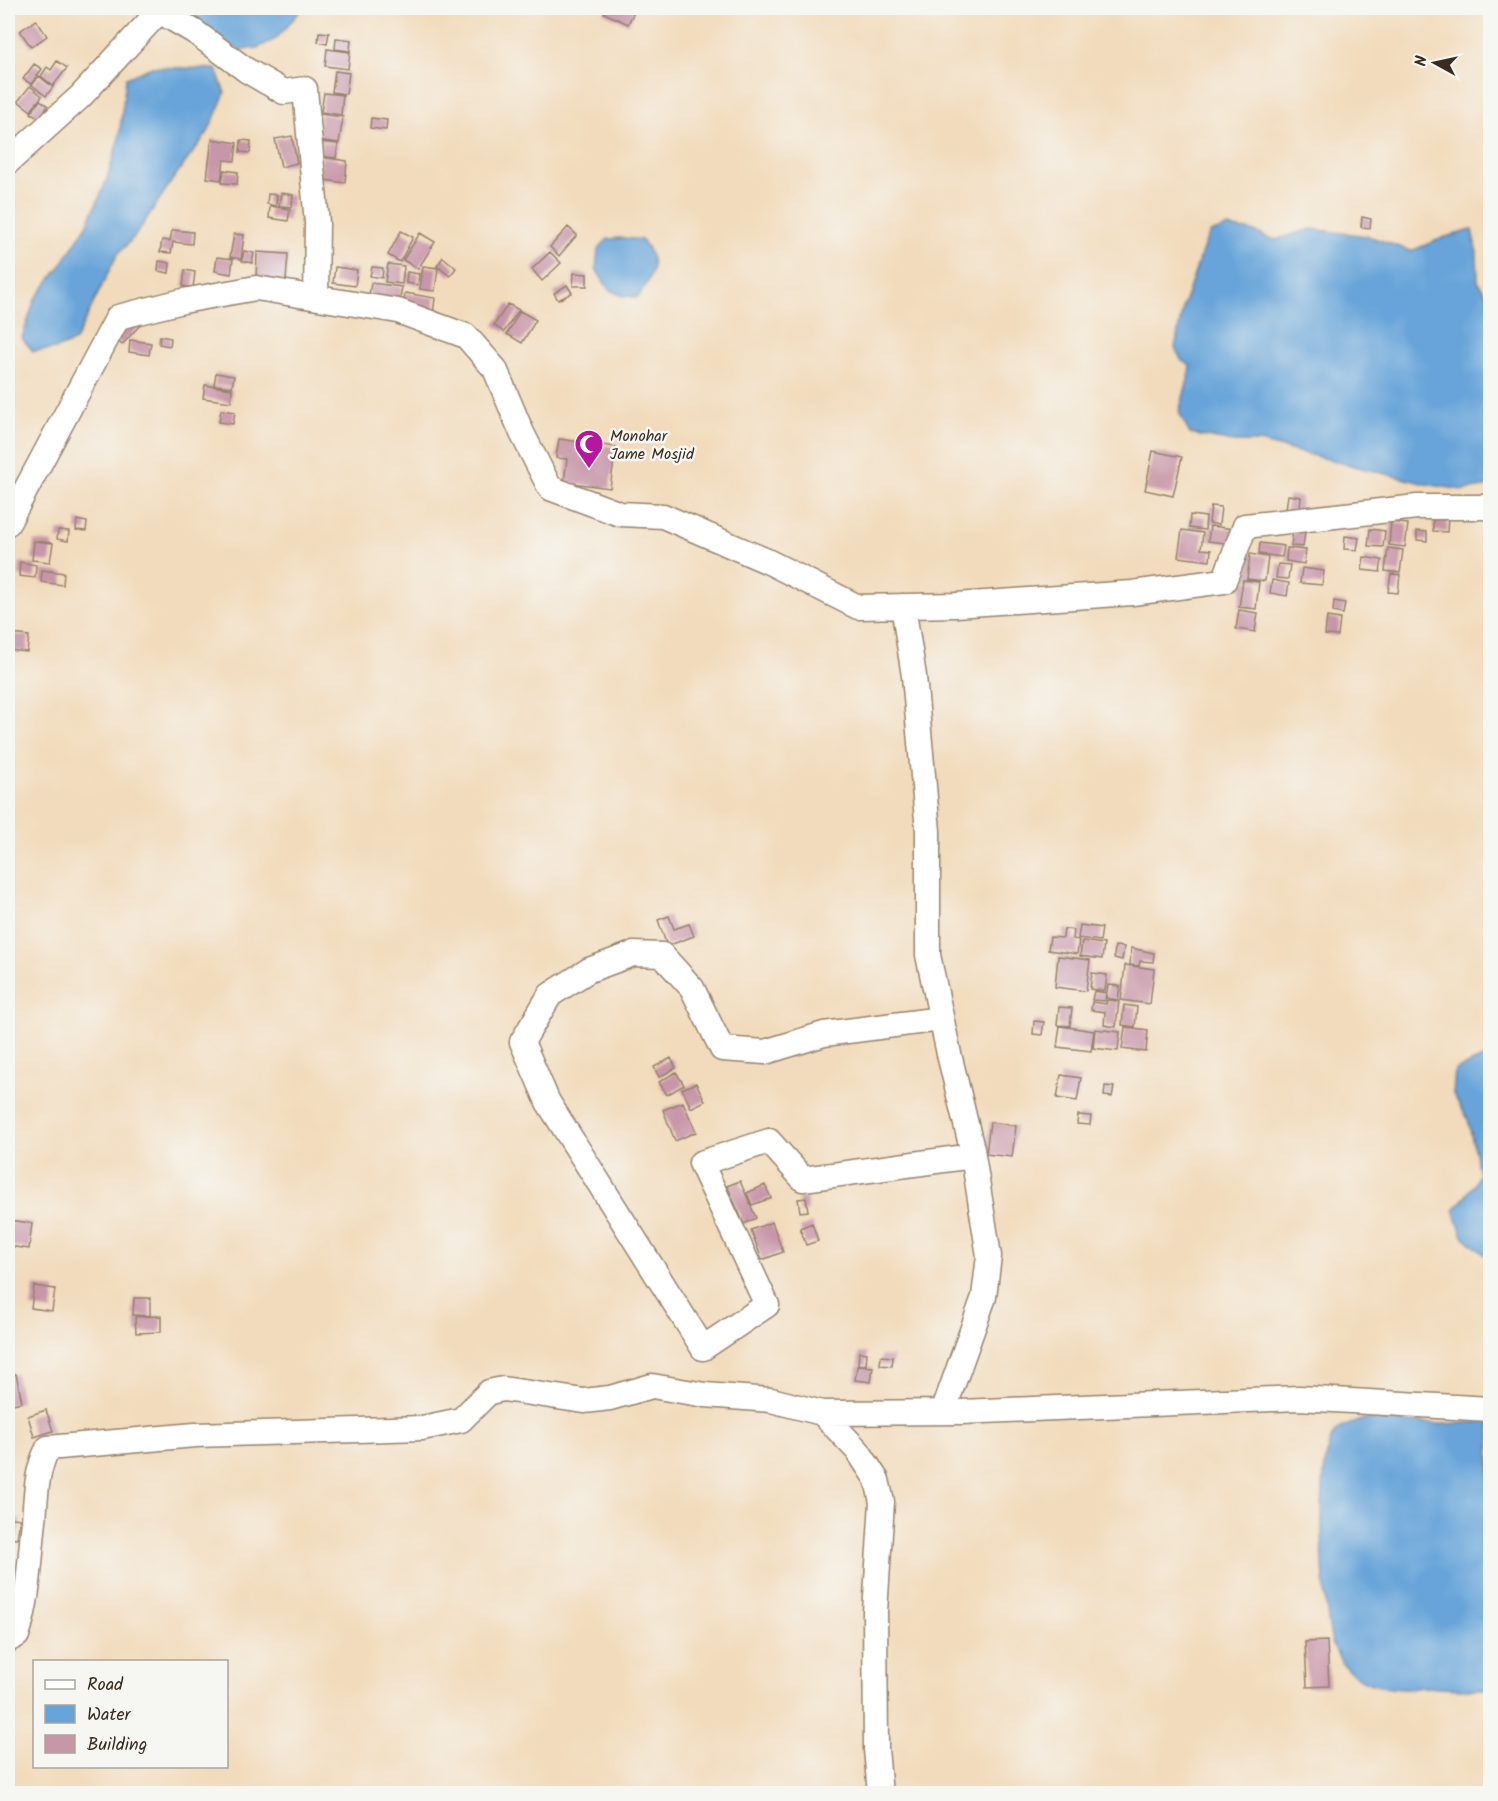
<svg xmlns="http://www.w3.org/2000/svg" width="1498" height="1801" font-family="Kalam,sans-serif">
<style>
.water{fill:#67a4d9;stroke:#51677c;stroke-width:1.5}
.building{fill:#c796a9}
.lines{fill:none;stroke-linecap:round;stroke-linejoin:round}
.minor-casing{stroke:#96826d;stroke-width:27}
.minor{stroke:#fff;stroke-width:24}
.labels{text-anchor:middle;stroke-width:5;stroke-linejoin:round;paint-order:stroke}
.poi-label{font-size:16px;fill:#3b2a1e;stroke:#f6f6f2;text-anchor:start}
</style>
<rect width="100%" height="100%" fill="#f6f6f2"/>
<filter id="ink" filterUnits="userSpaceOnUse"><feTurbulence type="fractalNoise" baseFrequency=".0167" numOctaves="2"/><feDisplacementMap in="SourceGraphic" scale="12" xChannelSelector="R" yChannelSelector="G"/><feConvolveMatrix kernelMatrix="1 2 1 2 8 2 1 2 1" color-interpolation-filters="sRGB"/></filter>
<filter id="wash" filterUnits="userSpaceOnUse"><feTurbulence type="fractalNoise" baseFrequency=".008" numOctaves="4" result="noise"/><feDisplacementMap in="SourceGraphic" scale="24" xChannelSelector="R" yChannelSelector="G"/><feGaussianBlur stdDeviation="1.35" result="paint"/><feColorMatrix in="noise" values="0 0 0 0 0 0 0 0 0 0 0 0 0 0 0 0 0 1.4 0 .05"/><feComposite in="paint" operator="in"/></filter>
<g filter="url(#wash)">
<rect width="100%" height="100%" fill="#f2dbbc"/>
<path class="water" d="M188 8H301L300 11 276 39 257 48 239 50 196 22 188 9Z
M152 67 216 69 225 93 208 132 173 179 135 236 117 255 75 341 56 349 33 351 22 338 35 299 60 267 87 225 106 182 119 138 126 78Z
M1227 227 1252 231 1275 240 1311 229 1368 236 1411 251 1445 237 1472 230 1477 253 1478 282 1490 299V486L1463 490 1426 484 1259 442H1234L1190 434 1179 412 1188 380 1190 365 1182 361 1175 348 1183 307 1205 243 1210 233Z
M623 238 642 240C660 263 653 276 638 297L623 296 609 290 596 269 598 249 608 239Z
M1490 1055V1255H1485L1463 1236 1454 1211 1474 1185 1479 1173 1468 1119 1453 1094 1455 1070Z
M1363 1419 1442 1424 1490 1421V1689C1469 1689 1448 1689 1427 1687 1419 1687 1412 1689 1404 1689 1389 1689 1368 1685 1356 1676 1346 1669 1339 1660 1334 1648 1322 1617 1314 1457 1335 1433 1340 1426 1355 1423 1363 1419Z"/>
<g id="blocks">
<path class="building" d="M607 8H636L628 24 604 13Z
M36 20 47 36 31 47 20 31Z
M319 32 329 33 327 44 318 42Z
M336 38 351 40 350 51 335 49Z
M327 49 350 52 348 69 325 66Z
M57 61 67 68 53 86 41 76 47 67 51 70Z
M34 64 42 69 31 84 23 79Z
M335 71 349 73 346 94 332 92Z
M39 76 53 87 46 96 32 85Z
M30 86 42 96 31 111 18 101Z
M324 93 343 95 341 115 321 112Z
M40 100 48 106 39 118 31 113Z
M320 114 343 117 339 143 317 140Z
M371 118 387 120 386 130 370 128Z
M292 136 297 163 281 167 275 139Z
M212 139 237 143 235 161 224 160 221 180 207 178Z
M241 140 251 141 250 153 240 152Z
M321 142 338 144 336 158 319 156Z
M322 157 347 161 345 183 318 179Z
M224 170 238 172 237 184 222 183Z
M281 193 293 195 292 207 279 206Z
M268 194 277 195 276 206 267 204Z
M270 206 290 209 288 221 269 218Z
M1362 217 1371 219 1370 228 1361 227Z
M568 227 577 235 559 256 550 247Z
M172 230 193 232 192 244 173 242 171 253 160 252 162 240 170 241Z
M401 231 413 237 400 262 388 255Z
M420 233 435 242 418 269 403 260Z
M234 234 244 235 241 259 230 257Z
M244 251 254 253 252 263 242 261Z
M257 252 288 254 286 281 256 280Z
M550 252 561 263 542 281 532 269Z
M217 257 233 259 231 274 215 271Z
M443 257 456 268 450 276 437 266Z
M8 258H14L12 278 8 277Z
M159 261 170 263 169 273 158 271Z
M388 264 404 266 402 284 385 282Z
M423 266 438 268 435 291 420 289Z
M335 267 357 270 355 286 333 283Z
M372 267 383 268 382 278 370 276Z
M185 270 195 272 193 288 183 286Z
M407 272 419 274 418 285 406 283Z
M574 273 587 274V286H573Z
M371 283 402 287 399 305 368 301Z
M567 285 572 293 558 300 554 293Z
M405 293 435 298 433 314 403 310Z
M508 304 519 310 504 332 494 325Z
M520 311 536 320 522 343 507 334Z
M132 317 140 325 122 345 114 337Z
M160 336 171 338 170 346 159 344Z
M130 340 151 343 149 355 129 352Z
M216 373 234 376 232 387 214 385Z
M205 385 232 389 231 402 203 398Z
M221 410 235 412 233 424 219 422Z
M559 439 616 447 610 488 564 482 567 459 556 458Z
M1153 451 1182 457 1173 496 1145 490Z
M1288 495 1301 497 1299 518 1285 516Z
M1211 506 1221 507 1219 525 1209 523Z
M1433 514 1448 515 1447 532 1433 531Z
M1190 515 1206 517 1205 530 1189 528Z
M77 520 87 522 86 531 76 530Z
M1294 521 1306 522 1303 547 1291 546Z
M1391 522 1408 524 1405 547 1389 545Z
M1210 526 1235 529 1233 544 1208 541Z
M1370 529 1385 531 1383 547 1368 546Z
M58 530 69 531 68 541 57 539Z
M1182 530 1203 533 1201 549 1211 550 1210 561 1178 557Z
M1417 531 1427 532V541L1417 540Z
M1345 536 1359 538 1357 550 1344 549Z
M34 541 53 543 50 562 32 560Z
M1260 543 1284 546 1282 557 1259 554Z
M1287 548 1306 550 1304 564 1286 561Z
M1388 548 1403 550 1400 573 1385 571Z
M1250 554 1268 557 1265 581 1247 579Z
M1364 557 1382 560 1380 572 1362 570Z
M20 562 36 565 35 578 19 576Z
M1278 564 1290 565 1288 579 1276 578Z
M1302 568 1324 571 1322 585 1300 583Z
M42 570 64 573 63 585 41 582Z
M1391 574 1400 575 1398 593 1388 592Z
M1243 580 1259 582 1256 609 1239 607Z
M1272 580 1289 583 1287 596 1270 593Z
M1334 601 1345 603 1343 614 1333 612Z
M1239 610 1258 613 1255 632 1236 629Z
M1327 617 1340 619 1338 636 1325 635Z
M11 634 29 636 27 652 9 650Z
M669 916 674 929 689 924 694 936 667 946 658 920Z
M1080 925 1102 928 1100 941 1078 938Z
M1064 929 1074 930 1073 939 1079 940 1077 954 1048 950 1050 937 1063 938Z
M1082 941 1104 944 1102 959 1080 956Z
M1115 946 1124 947 1122 960 1114 958Z
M1131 948 1154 953 1153 962 1140 961 1139 966 1130 965Z
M1058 956 1090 960 1086 991 1055 987Z
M1125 965 1154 969 1150 1004 1121 1000Z
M1092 973 1107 975 1105 991 1090 989Z
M1108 985 1120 986 1118 1000 1106 998Z
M1094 991 1106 993 1105 1001 1092 1000Z
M1107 1000 1119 1001 1116 1027 1104 1025 1105 1012 1091 1010 1092 1002 1106 1004Z
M1124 1005 1137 1007 1135 1027 1122 1025Z
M1059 1007 1072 1008 1070 1026 1057 1025Z
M1034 1021 1044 1022 1042 1035 1033 1034Z
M1060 1026 1094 1031 1091 1051 1057 1047Z
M1125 1027 1148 1030 1146 1052 1122 1049Z
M1095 1029 1120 1032 1118 1051 1093 1048Z
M671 1058 676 1068 659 1077 654 1067Z
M676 1072 684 1085 667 1095 659 1082Z
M1061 1075 1081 1078 1077 1101 1057 1098Z
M696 1083 705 1101 691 1108 682 1089Z
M1105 1086 1114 1087 1112 1097 1104 1096Z
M683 1102 696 1132 675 1141 663 1110Z
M1078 1115 1091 1116 1090 1125 1077 1124Z
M990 1122 1016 1126 1012 1157 986 1154Z
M740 1181 756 1218 744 1224 727 1186Z
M765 1185 771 1198 752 1205 747 1193Z
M806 1198 808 1211 800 1212 798 1199Z
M8 1220 32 1223 29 1249 8 1246Z
M772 1222 783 1252 762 1260 751 1230Z
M812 1223 818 1241 806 1245 800 1228Z
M34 1286 55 1289 52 1311 31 1308Z
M134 1298H150V1316L133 1315Z
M161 1316V1332L136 1333 135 1317Z
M859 1352 867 1353 866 1365H858Z
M881 1356 893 1357 892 1366 880 1365Z
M857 1366 873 1367 871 1382 855 1380Z
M16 1374 22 1402 8 1405V1375Z
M46 1410 53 1431 34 1437 28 1416Z
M8 1517 20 1519 17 1539 8 1538Z
M1327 1641 1329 1686 1307 1687 1305 1642Z"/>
</g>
</g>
<g filter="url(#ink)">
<use href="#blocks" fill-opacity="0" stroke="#96826d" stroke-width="1.5"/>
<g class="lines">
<g class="minor-casing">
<path id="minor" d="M159 11 195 32 246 70 284 92 305 89 317 223 316 297
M8 162 81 96 162 8
M8 523 118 317 183 301 256 288 398 311 466 336 495 369 522 433 550 488 620 514 663 516 769 562 858 607 956 605 1132 593 1224 581 1245 526 1417 507H1490
M903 606 914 676 928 831V955L949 1054 972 1149 989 1256 984 1297 943 1412
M941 1019 824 1034 765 1052 722 1049 692 988 662 955 633 954 589 970 550 995 522 1042 548 1102 703 1348 767 1305 701 1163 769 1141 803 1179 973 1156
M822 1413 961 1412 1299 1398 1490 1409
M8 1640 17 1635C29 1600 30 1557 34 1521 36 1495 36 1471 48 1448L195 1435 422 1428 461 1420 489 1392 503 1389 584 1401 610 1398 652 1386 705 1395 771 1400 822 1413 858 1451 877 1480 882 1502 875 1612 876 1749 880 1794"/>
</g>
<use href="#minor" class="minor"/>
</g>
</g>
<defs>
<g id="mosque-pin" transform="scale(1.5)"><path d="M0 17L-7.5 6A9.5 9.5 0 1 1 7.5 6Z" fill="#b5179e" stroke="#f6f6f2"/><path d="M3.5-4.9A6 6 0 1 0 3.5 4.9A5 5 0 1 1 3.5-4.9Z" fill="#fff"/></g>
</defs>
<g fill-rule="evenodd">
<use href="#mosque-pin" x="589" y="444"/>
</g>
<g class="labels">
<g class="poi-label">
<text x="610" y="441">Monohar<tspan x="610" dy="18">Jame Mosjid</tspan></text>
</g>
</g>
<rect width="1498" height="1801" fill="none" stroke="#f6f6f2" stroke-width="30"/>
<rect x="33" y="1660" width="195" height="108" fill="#f6f6f2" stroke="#aba49d" stroke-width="1.5"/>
<rect x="45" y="1680" width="30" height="9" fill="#ffffff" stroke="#aba49d" stroke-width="1.5"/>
<text x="87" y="1690" font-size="18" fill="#3b2a1e">Road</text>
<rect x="45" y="1705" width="30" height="18" fill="#67a4d9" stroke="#aba49d" stroke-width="1.5"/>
<text x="87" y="1720" font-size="18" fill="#3b2a1e">Water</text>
<rect x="45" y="1735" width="30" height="18" fill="#c796a9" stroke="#aba49d" stroke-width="1.5"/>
<text x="87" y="1750" font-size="18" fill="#3b2a1e">Building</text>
<g transform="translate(1435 63) rotate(278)" stroke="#f6f6f2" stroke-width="4.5" paint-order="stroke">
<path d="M0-4.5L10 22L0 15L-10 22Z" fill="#3b2a1e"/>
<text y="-9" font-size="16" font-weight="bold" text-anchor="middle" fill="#3b2a1e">N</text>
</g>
</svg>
